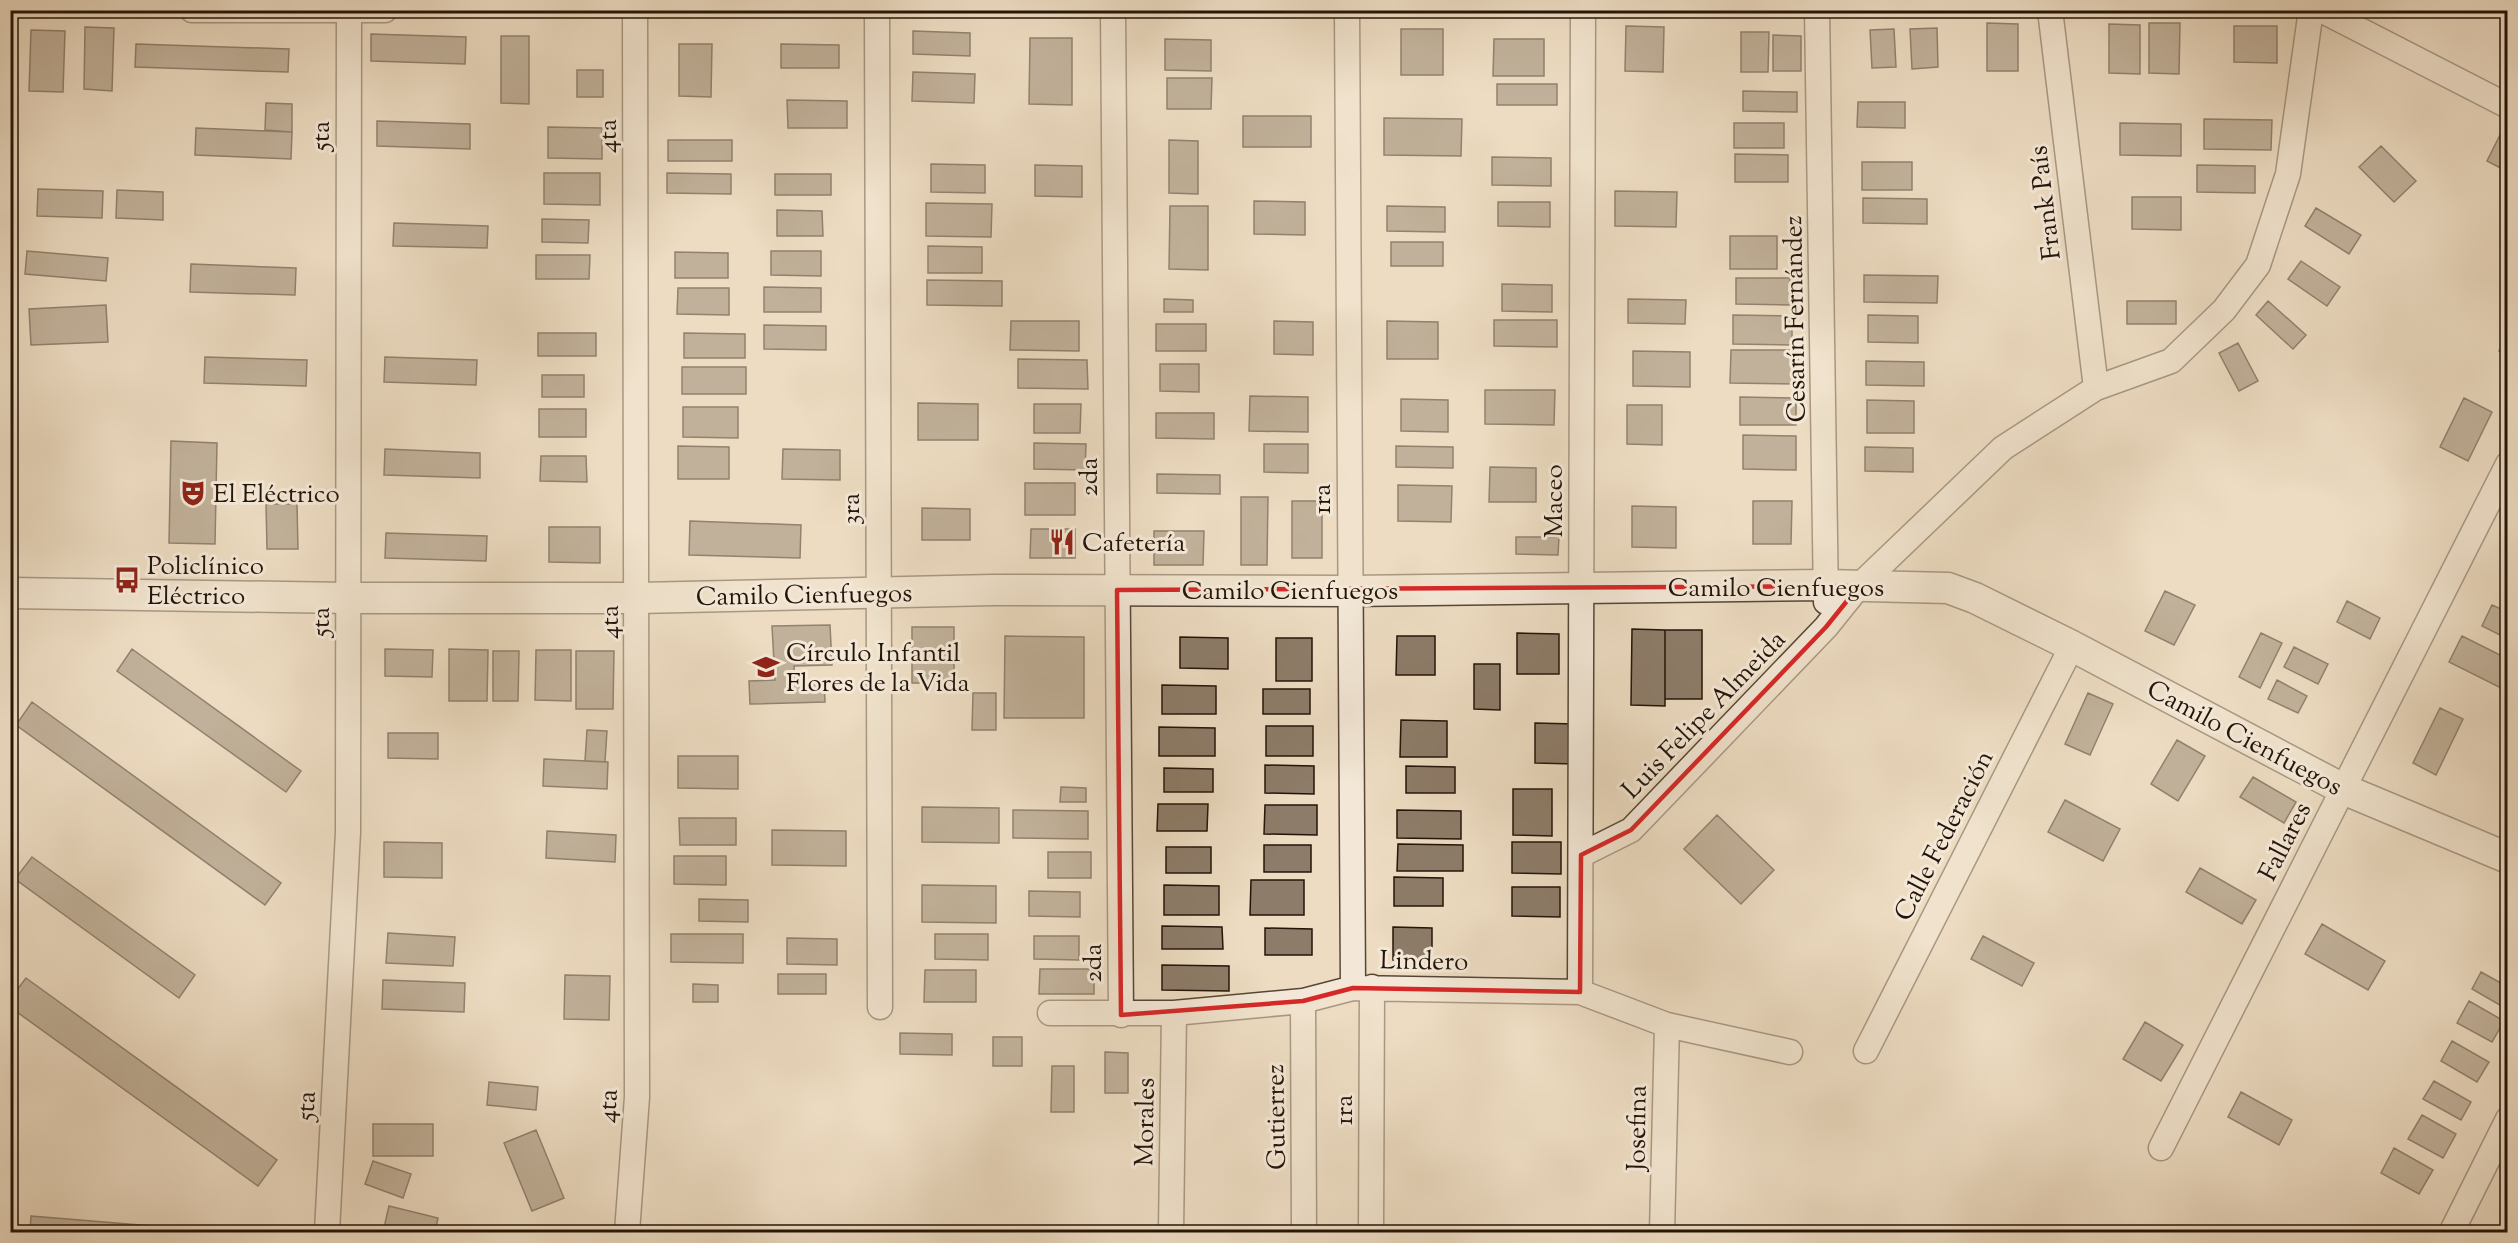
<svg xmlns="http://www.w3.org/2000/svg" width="2518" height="1243" font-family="'Sorts Mill Goudy',serif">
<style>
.building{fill:#8d7c69;stroke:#241408;stroke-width:1.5}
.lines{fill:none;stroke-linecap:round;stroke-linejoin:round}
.minor-casing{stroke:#564636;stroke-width:27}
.tertiary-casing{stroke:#564636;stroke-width:33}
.minor{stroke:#f3e8d7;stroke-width:24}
.tertiary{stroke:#f3e8d7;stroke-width:30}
.marked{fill:none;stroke:#d62828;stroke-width:4.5;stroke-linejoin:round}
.labels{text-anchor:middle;stroke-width:6;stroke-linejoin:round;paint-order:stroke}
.street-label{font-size:26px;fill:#241408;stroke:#f3e8d7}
.poi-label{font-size:26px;fill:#241408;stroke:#f3e8d7;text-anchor:start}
</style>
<rect width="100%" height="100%" fill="#eddcc2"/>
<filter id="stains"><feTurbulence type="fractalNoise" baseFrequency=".00333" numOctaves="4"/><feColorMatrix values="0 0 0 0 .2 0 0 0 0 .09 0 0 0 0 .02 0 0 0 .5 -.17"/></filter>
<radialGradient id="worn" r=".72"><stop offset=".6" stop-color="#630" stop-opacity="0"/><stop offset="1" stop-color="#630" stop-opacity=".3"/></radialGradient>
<path class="building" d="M1987 23 2018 24V71H1987Z
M2149 23H2180L2179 74 2149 73Z
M2109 24 2140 25V74L2109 73Z
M1626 26 1664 27 1663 72 1625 71Z
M2234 26H2277V63L2234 62Z
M85 27 114 28 112 91 84 89Z
M1937 28 1938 67 1912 69 1910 29Z
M1401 29H1443V75H1401Z
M1894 29 1896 67 1872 68 1870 30Z
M31 30 65 31 63 92 29 91Z
M913 31 970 33V56L913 54Z
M1741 32H1769L1768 72H1741Z
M371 34 466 37 465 64 371 61Z
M1773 35 1801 36V71H1773Z
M501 36H529V104L501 103Z
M1030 38H1072V105L1029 104Z
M1165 39 1211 40V71L1165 70Z
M1494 39H1544V76H1493Z
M136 44 289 49 288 72 135 67Z
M679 44H712L711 97 679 96Z
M781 44 839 45V68H781Z
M577 70H603V97H577Z
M913 72 975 74 974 103 912 101Z
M1167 78H1212L1211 109H1167Z
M1497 84H1557V105H1497Z
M1743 91 1797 92V112L1743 111Z
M787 100 847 101V128H788Z
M1858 102H1905V128L1857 127Z
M266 103 292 104V132L265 130Z
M1243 116H1311V147H1243Z
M1384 118 1462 119 1461 156 1384 155Z
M2204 119 2272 120 2271 150 2204 149Z
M377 121 470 124V149L377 146Z
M1734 123H1784V148H1734Z
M2120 123 2181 124V156L2120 155Z
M548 127 602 128V159L548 158Z
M196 128 292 132 291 159 195 155Z
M2503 129 2508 132V172L2487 161Z
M668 140H732V161H668Z
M1169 140 1198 141V194L1169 193Z
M2381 146 2416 181 2394 202 2359 167Z
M1735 154 1788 155V182H1735Z
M1492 157 1551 158V186L1492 185Z
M1862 162H1912V190H1862Z
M931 164 985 165V193L931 192Z
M1035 165 1082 166V197L1035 196Z
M2197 165 2255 166V193L2197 192Z
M544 173H600V205L544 204Z
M667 173 731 174V194L667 193Z
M775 174H831V195H775Z
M38 189 103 191 102 218 37 216Z
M117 190 163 192V220L116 218Z
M1615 191 1677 192 1676 227 1615 226Z
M2132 197H2181V230L2132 229Z
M1863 198 1927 199V224L1863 223Z
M1254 201 1305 202V235L1254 234Z
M1498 202H1550V227L1498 226Z
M926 203 992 204 991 237 926 236Z
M1170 206H1208V270L1169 269Z
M1387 206 1445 207V232L1387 231Z
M2316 208 2361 235 2349 254 2305 226Z
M777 210 822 211 823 236H777Z
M542 219 589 220 588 243 542 242Z
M394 223 488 226 487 248 393 246Z
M1730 236H1777V269H1730Z
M1391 242H1443V266H1391Z
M928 246 982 247V273H928Z
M27 251 108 258 106 281 25 274Z
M771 251H821V276L771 275Z
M675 252 728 253V278H675Z
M536 255H590L589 279H536Z
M2301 261 2340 287 2327 306 2288 279Z
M191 264 296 268 295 295 190 292Z
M1864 275 1938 276 1937 303 1864 302Z
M1736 278H1790V305L1736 304Z
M927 280 1002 281V306L927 305Z
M1502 284 1552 285V312L1502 311Z
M764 287 821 288V312H764Z
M678 288H729V315L677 314Z
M1164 299 1193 300V312H1164Z
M1628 299 1686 300 1685 324 1628 323Z
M2127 301H2176V324H2127Z
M2268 301 2306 335 2293 349 2256 315Z
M106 305 108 342 31 345 29 309Z
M1733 315 1792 316V345L1733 344Z
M1868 315 1918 316V343L1868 342Z
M1494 320H1557V347L1494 346Z
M1011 321H1079V351L1010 350Z
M1274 321 1313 322V355L1274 354Z
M1387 321 1438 322V359H1387Z
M1156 324H1206V351H1156Z
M764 325 826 326V350L764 349Z
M538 333H596V356H538Z
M684 333 745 334V358H684Z
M2508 333V355L2499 351Z
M2238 343 2258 381 2239 391 2219 353Z
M1731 350H1798V384L1730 383Z
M1633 351 1690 352V387L1633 386Z
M205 357 307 360 306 386 204 383Z
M385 357 477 360 476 385 384 382Z
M1018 359 1087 360 1088 389 1018 388Z
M1866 361 1924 362V386L1866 385Z
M1160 364H1199V392L1160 391Z
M682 367H746V394H682Z
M542 375H584V397H542Z
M1485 390H1555L1554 425 1485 424Z
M1250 396 1308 397V432L1249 431Z
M1740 397 1796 398V425H1740Z
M2464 398 2492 412 2468 461 2440 447Z
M1401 399 1448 400V432L1401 431Z
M1867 400 1914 401V433H1867Z
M918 403 978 404V440H918Z
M1034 404H1081L1080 433H1034Z
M1627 405H1662V445L1627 444Z
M683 407H738V438L683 437Z
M539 409H586V437H539Z
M1156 413H1214V439L1156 438Z
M1743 435 1796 436V470L1743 469Z
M171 441 217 443 215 544 169 543Z
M1034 443 1086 444 1085 470 1034 469Z
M1264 444H1308V473L1264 472Z
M678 446 729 447V479H678Z
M1396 446 1453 447V468L1396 467Z
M1865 447 1913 448V472L1865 471Z
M385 449 480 453V478L384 475Z
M783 449 840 450V480L782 479Z
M541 456H586L587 482 540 481Z
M1490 467 1536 468V502H1489Z
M1157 474 1220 475V494L1157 493Z
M1025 483H1075V515H1025Z
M1398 485 1452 486 1451 522 1398 521Z
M1241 497H1268L1267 565H1241Z
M1292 501H1322V558H1292Z
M1753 501H1792L1791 544H1753Z
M266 504H297L298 549H267Z
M1632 506 1676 507V548L1632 547Z
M922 508 970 509V540H922Z
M690 521 801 525 800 558 689 555Z
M549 527H600V563L549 562Z
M1031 529H1075V558H1030Z
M1154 531H1204L1203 565H1154Z
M386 533 487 536 486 561 385 558Z
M1516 537H1559L1558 555 1516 554Z
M2165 591 2195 605 2174 645 2145 631Z
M2347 601 2380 618 2370 639 2337 622Z
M2492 605 2508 612V639L2482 626Z
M830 625 832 665 794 666 795 683 824 682 825 702 750 704 749 681 775 680 772 626Z
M912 627H954V683H912Z
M1632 629 1665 630V706L1631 705Z
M1665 630H1702V699H1665Z
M1517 633 1559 634V674H1517Z
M2261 633 2282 643 2260 688 2239 677Z
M1005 636 1084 637V718H1004Z
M1397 636H1435V675H1396Z
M2462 636 2508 659V684L2505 690 2449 662Z
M1180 637 1228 638V669L1180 668Z
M1276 638H1312V681H1276Z
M2294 647 2328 664 2318 684 2284 667Z
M132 649 301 771 286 792 117 671Z
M385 649 433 650 432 677 385 676Z
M449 649 488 650 487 701H449Z
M536 650H571V701L535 700Z
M493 651H519L518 701H493Z
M576 651H614L613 709H576Z
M1474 664H1500V710L1474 709Z
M2277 680 2307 696 2298 713 2268 699Z
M1162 685 1216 686V714H1162Z
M1263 689H1310V714H1263Z
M973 693H996V730H972Z
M2088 693 2113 704 2090 755 2065 744Z
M32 702 281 883 265 905 16 725Z
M2440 708 2463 719 2436 775 2413 763Z
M1401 720 1447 721V757H1400Z
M1535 723 1574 724V764L1535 763Z
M1266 726H1313V756H1266Z
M1159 727 1215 728V756H1159Z
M587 730 607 731 605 762 585 761Z
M388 733H438V759L388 758Z
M2177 740 2205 756 2178 801 2151 784Z
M678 756H738V789L678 788Z
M544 759 608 762 607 789 543 786Z
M1265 765 1314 766V794L1265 793Z
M1406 766 1455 767V793H1406Z
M1164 768 1213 769V792H1164Z
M2253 777 2296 802 2284 823 2240 797Z
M1061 787 1086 788V802H1060Z
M1513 789H1552V836L1513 835Z
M2065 800 2120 829 2103 861 2048 832Z
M1158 804H1208L1207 831H1157Z
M1265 805H1317V835L1264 834Z
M922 807 999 808V843L922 842Z
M1013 810 1088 811V839L1013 838Z
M1397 810 1461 811V839L1397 838Z
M1717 815 1774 870 1741 904 1684 849Z
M679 818H736V845H680Z
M772 830 846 831V866L772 865Z
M547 831 616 835 615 862 546 858Z
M384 842 442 843V878L384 877Z
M1512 842H1561V874L1512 873Z
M1398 844 1463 845V871H1397Z
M1264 845H1311V872H1264Z
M1166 847H1211V873H1166Z
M1048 852H1091V878H1048Z
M674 856H726V885L674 884Z
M32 857 195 975 179 998 15 879Z
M2200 868 2256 900 2242 924 2186 892Z
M1394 877 1443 878V906H1394Z
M1251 880H1304V915H1250Z
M922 885 996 886V923L922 922Z
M1164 885 1219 886V915H1164Z
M1512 887H1560V917L1512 916Z
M1029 891 1080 892V917L1029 916Z
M699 899 748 900V922L699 921Z
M2322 924 2385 961 2368 990 2305 954Z
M1162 926 1222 927 1223 949H1162Z
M1393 927 1432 928V960H1393Z
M1265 928 1312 929V955H1265Z
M388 933 455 937 453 966 386 963Z
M671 934H743V963L671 962Z
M935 934H988V960L935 959Z
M1034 936H1079V960L1034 959Z
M1983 936 2034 963 2022 986 1971 959Z
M787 938 837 939V965L787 964Z
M1162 965 1229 966V991L1162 990Z
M1040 969H1094V994H1039Z
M925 970H976V1002H924Z
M2481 972 2508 987 2505 1008 2472 989Z
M778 974H826V994H778Z
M565 975 610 976 609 1020 564 1019Z
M26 978 277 1160 258 1186 10 1007V999Z
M383 980 465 983 464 1012 382 1009Z
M693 984 718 985V1002H693Z
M2469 1001 2504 1021 2492 1042 2457 1023Z
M2145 1022 2183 1045 2161 1081 2123 1059Z
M900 1033 952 1034V1055L900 1054Z
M993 1037H1022V1066H993Z
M2452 1041 2489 1062 2477 1082 2441 1061Z
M1105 1052 1128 1053V1093H1105Z
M1052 1066H1074V1112H1051Z
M2434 1081 2471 1102 2461 1120 2423 1099Z
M489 1082 538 1087 536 1110 487 1105Z
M2241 1092 2292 1120 2279 1145 2228 1117Z
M2422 1115 2456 1134 2443 1158 2408 1139Z
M373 1124H433V1156H373Z
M536 1130 564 1198 532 1211 504 1143Z
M2394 1148 2433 1170 2419 1194 2381 1173Z
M373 1161 411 1174 403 1198 365 1184Z
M389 1206 438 1218 435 1232H383Z
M31 1216 176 1228 175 1232H30Z"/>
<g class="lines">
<g class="minor-casing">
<path id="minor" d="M192 10H385
M877 10 880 1007
M1113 10 1121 1015
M1347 10 1353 988
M1817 10 1826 602
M2050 10 2096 388
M2321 10 2508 106
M1581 855 1631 830 1826 627 1859 586 2003 448 2096 388 2171 361 2224 310 2258 265 2288 174 2311 10
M1580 992 1583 10
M1303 1001 1304 1232
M1050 1013H1174L1303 1001 1353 988 1580 992 1667 1025 1790 1052
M1866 1051 2072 646
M2161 1148 2508 464
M2453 1229 2508 1119
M327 1232 348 832 349 10
M627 1232 637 1097 635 10
M1171 1232 1174 1013
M1371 1232 1372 987
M1662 1232 1667 1025"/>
</g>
<g class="tertiary-casing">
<path id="tertiary" d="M10 593 348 598H638L993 590 1350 591 1826 585 1948 588 1975 598 2072 646 2343 789 2508 858"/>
</g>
<use href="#minor" class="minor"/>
<use href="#tertiary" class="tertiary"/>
</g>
<path d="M0 0H2518V1243H0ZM1859 586 1826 627 1631 830 1581 855 1580 992 1353 988 1303 1001 1121 1015 1117 590Z" fill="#eddcc2" fill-opacity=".55" fill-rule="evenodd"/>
<path class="marked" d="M1859 586 1826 627 1631 830 1581 855 1580 992 1353 988 1303 1001 1121 1015 1117 590Z"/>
<defs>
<g id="theatre-bare" transform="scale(2.07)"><path d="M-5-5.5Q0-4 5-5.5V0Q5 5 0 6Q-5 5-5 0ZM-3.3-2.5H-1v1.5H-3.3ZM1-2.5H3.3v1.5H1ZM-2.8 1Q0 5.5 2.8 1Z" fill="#8f2418" stroke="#f3e8d7" stroke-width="2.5" paint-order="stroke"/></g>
<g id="restaurant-bare" transform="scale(2.07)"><path d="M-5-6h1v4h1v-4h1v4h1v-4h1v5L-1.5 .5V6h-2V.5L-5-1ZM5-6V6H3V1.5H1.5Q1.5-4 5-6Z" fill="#8f2418" stroke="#f3e8d7" stroke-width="2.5" paint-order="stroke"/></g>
<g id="bus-bare" transform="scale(2.07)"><path d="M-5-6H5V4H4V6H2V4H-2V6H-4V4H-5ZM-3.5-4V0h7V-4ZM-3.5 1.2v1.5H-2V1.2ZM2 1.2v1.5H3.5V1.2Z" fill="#8f2418" stroke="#f3e8d7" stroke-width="2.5" paint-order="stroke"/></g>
<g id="school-bare" transform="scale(2.07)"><path d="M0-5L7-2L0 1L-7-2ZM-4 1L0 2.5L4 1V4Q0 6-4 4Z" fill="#8f2418" stroke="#f3e8d7" stroke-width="2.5" paint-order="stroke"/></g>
</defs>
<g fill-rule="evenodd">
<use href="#theatre-bare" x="193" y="493"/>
<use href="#restaurant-bare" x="1062" y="542"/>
<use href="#bus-bare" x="127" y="580"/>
<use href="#school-bare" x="766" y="667"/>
</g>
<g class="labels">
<g class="street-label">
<text transform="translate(320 136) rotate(-90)" y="9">5ta</text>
<text transform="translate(607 136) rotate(-90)" y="9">4ta</text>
<text transform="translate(2044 203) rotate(-97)" y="9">Frank País</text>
<text transform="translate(1794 319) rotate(-91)" y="9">Cesarín Fernández</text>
<text transform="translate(1088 477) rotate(-90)" y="9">2da</text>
<text transform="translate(1321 499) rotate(-90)" y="9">1ra</text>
<text transform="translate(1553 501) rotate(-90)" y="9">Maceo</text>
<text transform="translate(850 509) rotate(-90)" y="9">3ra</text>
<text x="1776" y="596">Camilo Cienfuegos</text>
<text x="1290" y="599">Camilo Cienfuegos</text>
<text transform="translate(804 594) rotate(-1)" y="9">Camilo Cienfuegos</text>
<text transform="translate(320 622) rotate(-90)" y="9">5ta</text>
<text transform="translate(609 622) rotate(-90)" y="9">4ta</text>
<text transform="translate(1703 714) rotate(-46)" y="9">Luis Felipe Almeida</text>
<text transform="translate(2245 737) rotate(28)" y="9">Camilo Cienfuegos</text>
<text transform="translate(1943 835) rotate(-63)" y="9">Calle Federación</text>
<text transform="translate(2284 841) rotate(-63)" y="9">Fallares</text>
<text transform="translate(1424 960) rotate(1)" y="9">Lindero</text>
<text transform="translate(1092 963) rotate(-90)" y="9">2da</text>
<text transform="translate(305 1106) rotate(-87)" y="9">5ta</text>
<text transform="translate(607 1106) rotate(-87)" y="9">4ta</text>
<text transform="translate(1343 1110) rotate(-90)" y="9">1ra</text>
<text transform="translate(1275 1117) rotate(-91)" y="9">Gutierrez</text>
<text transform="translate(1144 1122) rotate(-89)" y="9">Morales</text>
<text transform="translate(1636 1128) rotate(-89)" y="9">Josefina</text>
</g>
<g class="poi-label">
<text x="213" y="502">El Eléctrico</text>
<text x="1082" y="551">Cafetería</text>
<text x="147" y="574">Policlínico<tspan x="147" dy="30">Eléctrico</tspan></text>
<text x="786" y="661">Círculo Infantil<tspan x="786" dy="30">Flores de la Vida</tspan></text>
</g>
</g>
<rect width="2518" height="1243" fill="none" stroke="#eddcc2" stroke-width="36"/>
<rect x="12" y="12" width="2494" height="1219" fill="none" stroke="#241408" stroke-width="3"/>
<rect x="18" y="18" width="2482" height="1207" fill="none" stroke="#241408" stroke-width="1.5"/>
<rect width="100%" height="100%" filter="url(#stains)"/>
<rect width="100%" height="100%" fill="url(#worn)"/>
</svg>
